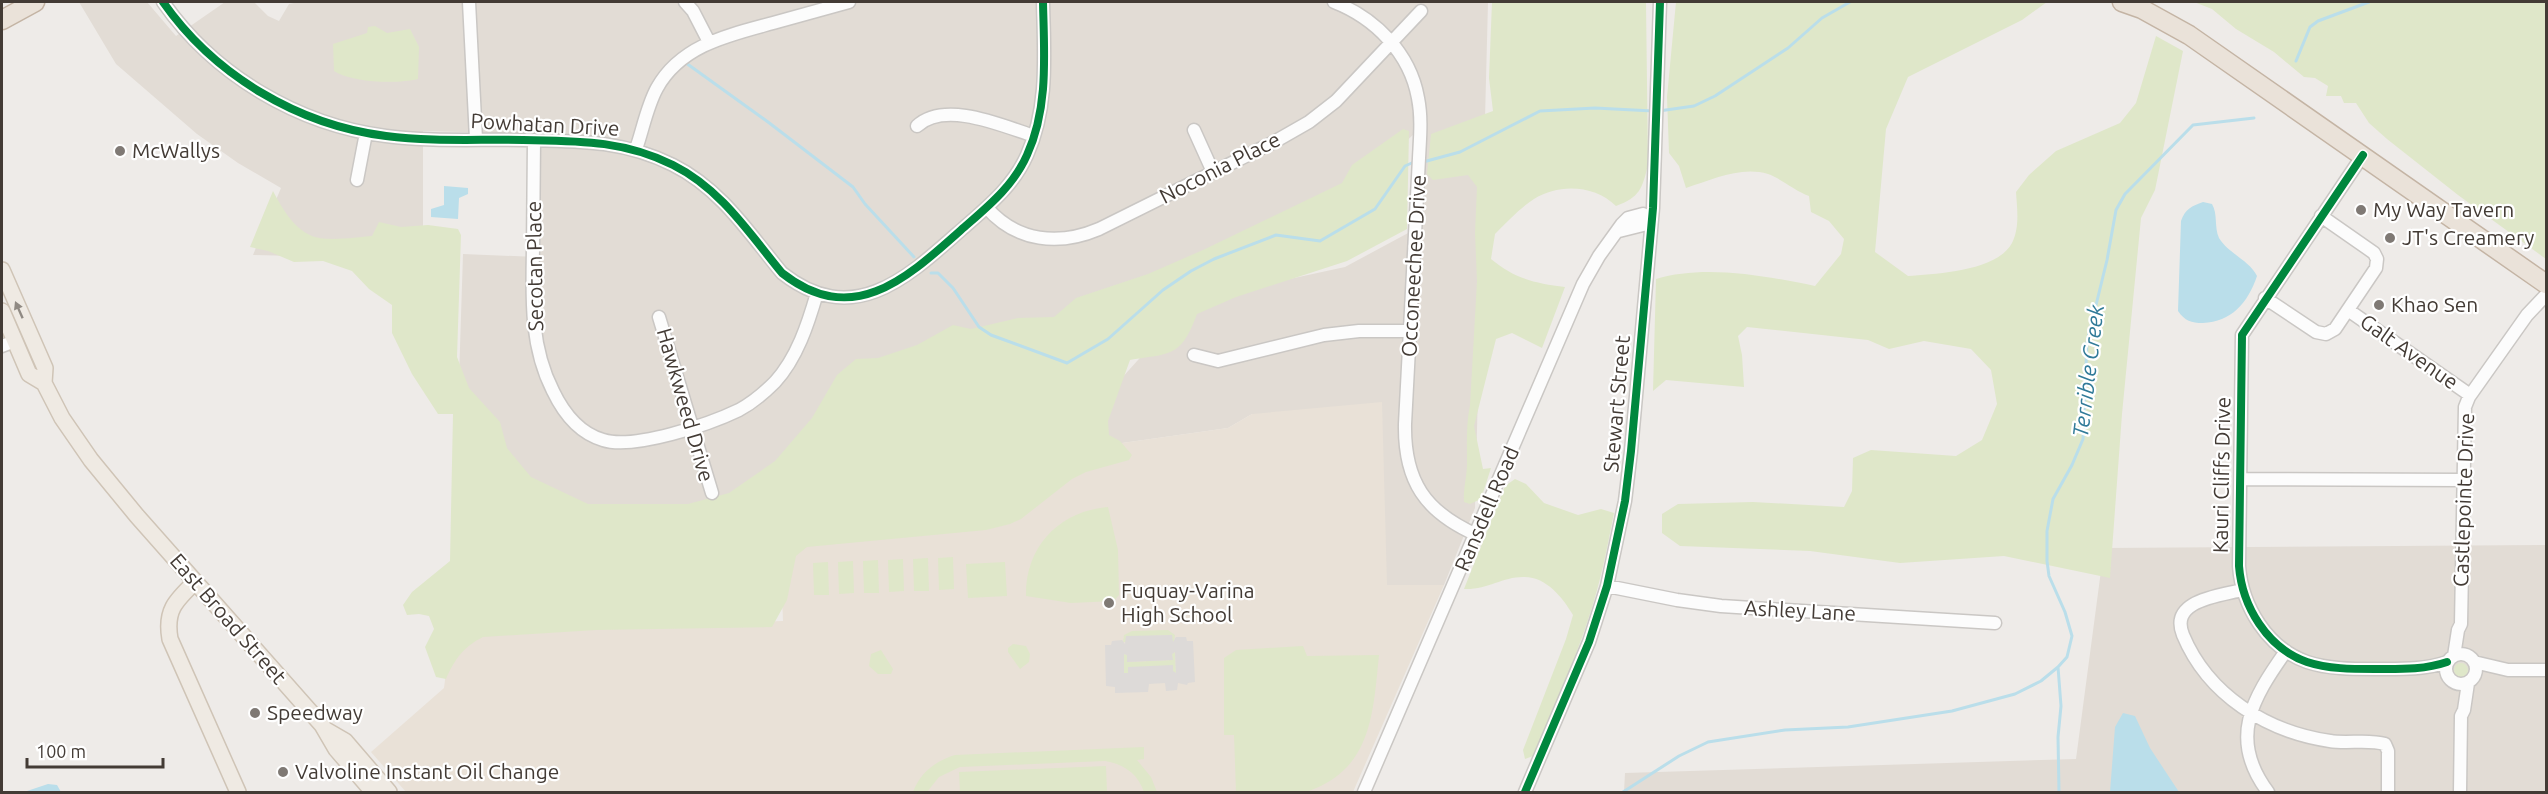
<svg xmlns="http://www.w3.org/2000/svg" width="2548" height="794" font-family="Ubuntu,sans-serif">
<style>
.residential{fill:#e2dcd5}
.education{fill:#e9e1d7}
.green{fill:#dfe7c9}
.parking{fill:#dddad8;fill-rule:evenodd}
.water{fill:#badeea}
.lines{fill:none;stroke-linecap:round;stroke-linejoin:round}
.stream{stroke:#badeea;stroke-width:3}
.minor-casing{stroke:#cac7c4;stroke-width:15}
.major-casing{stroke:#cfc4b6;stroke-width:18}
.highway-casing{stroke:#c4b4a4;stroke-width:21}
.minor{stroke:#fcfcfc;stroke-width:12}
.major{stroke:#efeae3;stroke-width:15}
.highway{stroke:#eae2d9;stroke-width:18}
.cycleway-casing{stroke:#fff;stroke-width:11}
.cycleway{stroke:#00873e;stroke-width:8}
.oneway{fill:#908a83}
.poi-dot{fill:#7f7974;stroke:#fff;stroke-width:2}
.labels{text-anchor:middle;stroke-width:4.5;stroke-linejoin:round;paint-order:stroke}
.street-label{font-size:21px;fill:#433b35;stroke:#fff}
.poi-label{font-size:21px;fill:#433b35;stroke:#fff;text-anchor:start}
.water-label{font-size:22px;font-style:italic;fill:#317b99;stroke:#fff}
</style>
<rect width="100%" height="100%" fill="#eeebe8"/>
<path class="residential" d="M79 2H147L176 36 225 2H254L268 16 279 21 289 4 299 2H1488L1475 508 1444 585H1387L1252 414 1228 428 1101 446 1111 390 1192 300 1345 267 1410 232 1413 135 1368 176 718 513H557L458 410 463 254 537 257 538 134 423 131V259L253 255 281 188 238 163 197 134 116 64Z
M2546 545V792H1624L1625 773 2076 759 2104 548Z"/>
<path class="education" d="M1382 402 1387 585H1444L1353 792H406L371 752 444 688 451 633 783 621 780 545 1101 446 1228 428 1252 414Z"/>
<path class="green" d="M1492 2H1646L1648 165C1642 189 1640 197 1616 206 1595 185 1559 183 1534 199 1520 208 1507 222 1495 234L1491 259C1515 279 1535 283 1565 287L1542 348 1512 333 1496 339 1474 426 1483 469 1491 468 1481 499 1470 504 1464 502C1463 489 1467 477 1467 463 1467 443 1466 425 1470 405L1477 281 1475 233 1477 187 1468 175 1433 180 1427 174 1431 134 1493 111 1489 78Z
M1676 2H2047L2022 20 1908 77 1886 129 1875 252 1908 276C1937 274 1997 271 2012 243 2020 227 2017 208 2016 192L2029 175 2056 151 2120 123 2136 103 2156 36 2183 51 2155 190 2141 218 2122 414 2110 578 2004 556 1900 563 1810 551 1680 546 1662 533V514L1678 504 1753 502 1844 507 1852 491 1853 458 1871 450 1956 456 1982 440 1997 404 1991 370 1971 349 1924 341 1889 349 1868 340 1747 327 1738 336 1742 355 1744 387 1666 380 1653 391 1656 279C1704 264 1767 276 1815 286L1841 254 1844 239 1829 221 1811 212 1809 196C1795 191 1780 178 1768 174 1740 166 1712 180 1686 188L1679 166 1669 153 1667 97Z
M2194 2H2546V259L2458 195 2387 139 2369 123 2356 103H2344L2341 96H2326L2328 86 2315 78 2304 77 2274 52 2236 29 2212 9Z
M375 26 387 33 410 29 419 47 418 79C397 84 353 83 334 71L333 44 367 33 368 27Z
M1403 129 1409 131 1407 229 1347 261 1236 297 1197 314C1181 357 1172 353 1130 360L1108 421 1109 435 1120 441 1132 455 1129 460 1086 472 1072 479 1021 519 1010 524 986 530 807 547 796 556 787 600 772 627 596 630 483 637C463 647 455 659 446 679L436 677 425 647 434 629 429 616 419 614 407 615 403 605 412 592 450 561 453 414H438L412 374 392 333V305L369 289 352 271 323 261 294 262 268 251 250 247 273 191C282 208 293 228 312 236 325 242 358 237 372 236L379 222 401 227 428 225 458 229 461 235 457 357 469 388 500 422 507 448 531 477 588 504H688L729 493 775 461 812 418 837 375 856 359 878 358 917 345 953 325 971 329 1018 318 1054 317 1076 298 1148 274 1203 250 1342 183 1352 165Z
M1515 479 1526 484 1544 503 1578 515 1601 509 1614 513C1607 549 1600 585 1588 620 1573 666 1552 711 1533 756L1525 759 1523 750 1566 639 1573 615C1563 598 1546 576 1523 577 1502 577 1487 590 1464 589L1505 486Z
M1108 507 1118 550 1119 595 1114 601 1071 603 1026 596C1025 547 1059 511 1108 507Z
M953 557 954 589 939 590 938 558Z
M928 558 929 591H914L913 559Z
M903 559 904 591 889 592 888 560Z
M878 560 879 593H864L863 561Z
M853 561 854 593 839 594 838 562Z
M828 562 829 595H814L813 563Z
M1005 562 1007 596 968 598 966 564Z
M1168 630 1175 635 1174 642 1172 641V635L1126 637V642H1123L1124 635 1132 631Z
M1013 644 1026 646 1030 654 1029 662 1020 669 1008 652V648Z
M1303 646 1307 656 1379 655C1373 714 1372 770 1306 792 1292 794 1253 793 1236 792L1234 735H1224V658L1236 650Z
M881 650 893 669 891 674H878L869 666 871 654Z
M1175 652 1176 673 1173 672V666L1128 668V673H1124V654L1127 655 1128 662 1172 660V654Z
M2454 670a7 7 0 1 1 14 0a7 7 0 1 1-14 0Z
M1144 747V759L1137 760 1151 777 1157 792H1144C1138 774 1124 764 1105 761L960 767 939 777 927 792H913C920 773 935 761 955 755Z
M1106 766 1107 792H960L959 772Z"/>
<path class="parking" d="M1172 635 1173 642 1176 637H1186L1187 641H1193L1195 682 1188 683 1187 685 1178 683 1177 690 1166 691 1165 683 1149 684 1148 692 1115 693V687L1106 686 1105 645H1111L1112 641 1122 640 1125 644 1126 636ZM1175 652 1176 673 1173 671V665L1128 667V673H1124V654L1127 655V662L1173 660 1172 654Z"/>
<path class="water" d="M444 186 468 188V194L459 198 458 219 431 217V209L444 205Z
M2203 202 2212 204C2218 214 2214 227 2219 238 2229 254 2249 260 2257 276 2248 303 2231 322 2203 323 2191 323 2185 321 2178 311L2181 221C2185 209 2192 206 2203 202Z
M2123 713 2135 716 2150 748 2179 792H2110L2115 727Z
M48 784 57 785 61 792H24Z"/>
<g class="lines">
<path class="stream" d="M2296 61 2310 27 2318 21 2369 2
M686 63 768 122 853 187 865 204 914 257
M1659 111 1694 106 1715 96 1788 48 1822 18 1850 2
M1423 162 1460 152 1540 111 1595 108 1653 111
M931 273H938L953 288 979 327 991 335 1067 363 1108 339 1163 290 1191 271 1214 259 1276 235 1320 241 1375 209 1405 166 1414 162
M2058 667 2061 706 2058 737 2059 792
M1623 792 1679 756 1708 742 1785 730 1848 727 1952 711 2015 694 2041 681 2058 667 2067 657 2072 636 2065 612 2049 576 2047 561V531L2053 499 2072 465 2083 439 2087 342 2107 260 2116 210 2125 194 2193 125 2254 118"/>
<g class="minor-casing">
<path id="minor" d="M163 2C214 75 298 125 386 136 431 142 478 139 523 140 577 141 623 140 673 165 721 189 749 233 782 273 853 329 907 278 961 230 986 208 1013 187 1027 155 1049 107 1044 53 1043 2
M469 2 476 139
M685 2 693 11 709 42
M1334 2C1375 18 1410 53 1418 98 1422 118 1420 138 1419 158L1405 424C1404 481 1425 512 1477 535
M917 126C945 100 1003 126 1034 136
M1194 130 1213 172
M534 140C534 176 533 213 533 249 532 298 530 346 553 391 564 414 579 433 603 440 634 450 710 424 739 410 752 403 764 393 775 382 797 358 808 324 817 293
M636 149C643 129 647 106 657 88 681 45 729 35 773 23 799 16 824 9 849 2
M2363 155 2242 335 2239 566C2242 606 2267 648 2307 662 2328 669 2352 669 2375 669 2399 669 2424 670 2447 662
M357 180 366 133
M987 208C1017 242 1059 246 1099 229L1274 142 1309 122 1336 101 1421 11
M2265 298 2316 332 2326 334 2335 329 2376 268 2377 259 2374 253 2321 216
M2348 310 2470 395
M659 317 712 493
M2 346 15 341
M1194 355 1218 361 1324 335 1359 331H1410
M2241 479 2463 480
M1607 586 1677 600 1721 606 1995 623
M2242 590C2219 596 2169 600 2183 635 2208 695 2267 732 2330 741 2347 744 2368 739 2385 744L2388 751V792
M2446 669a15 15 0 1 1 30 0a15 15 0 1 1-30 0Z
M2454 656 2458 630 2461 624 2465 407 2469 397 2527 315 2546 295
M2474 662 2508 670H2546
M1364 792 1583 284 1599 256 1622 224 1628 218 1643 214 1652 220 1643 225 1619 231
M1525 792 1589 642 1607 586 1625 501 1631 451 1653 208 1660 2
M2268 792C2228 739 2252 699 2286 651
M2460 792 2461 716 2464 710 2468 683"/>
</g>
<g class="major-casing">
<path id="major" d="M2 270 45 368 44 383 62 418 91 460 137 516 322 725 336 749 373 792
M2 311 29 374 44 383
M195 582C175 601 165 611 170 639L238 792
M326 730 345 741 389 792"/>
</g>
<g class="highway-casing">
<path id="highway" d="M2122 2 2142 9 2189 35 2546 284
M2 20 35 2"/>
</g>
<use href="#minor" class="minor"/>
<use href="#major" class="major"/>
<use href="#highway" class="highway"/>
<g class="cycleway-casing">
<path id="cycleway" d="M163 2C214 75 298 125 386 136 431 142 478 139 523 140 577 141 623 140 673 165 721 189 749 233 782 273 853 329 907 278 961 230 986 208 1013 187 1027 155 1049 107 1044 53 1043 2
M2363 155 2242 335 2239 566C2242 606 2267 648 2307 662 2328 669 2352 669 2375 669 2399 669 2424 670 2447 662
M1525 792 1589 642 1607 586 1625 501 1631 451 1653 208 1660 2"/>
</g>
<use href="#cycleway" class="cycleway"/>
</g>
<defs><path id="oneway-solid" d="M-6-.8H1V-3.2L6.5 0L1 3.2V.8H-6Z" transform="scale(1.5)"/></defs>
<use class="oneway" href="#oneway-solid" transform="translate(19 310) rotate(-114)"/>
<g class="poi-dot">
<circle cx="120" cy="151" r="6"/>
<circle cx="2361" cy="210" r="6"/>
<circle cx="2390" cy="238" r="6"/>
<circle cx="2379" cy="305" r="6"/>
<circle cx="1109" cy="603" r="6"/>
<circle cx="255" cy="713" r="6"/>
<circle cx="283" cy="772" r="6"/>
</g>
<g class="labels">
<g class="street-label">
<text transform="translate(545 125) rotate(3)" y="7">Powhatan Drive</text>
<text transform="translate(1220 168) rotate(-27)" y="7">Noconia Place</text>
<text transform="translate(535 266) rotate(-91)" y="7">Secotan Place</text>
<text transform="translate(1414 266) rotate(-87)" y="7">Occoneechee Drive</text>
<text transform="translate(2409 352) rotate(35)" y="7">Galt Avenue</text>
<text transform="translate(1617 404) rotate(-85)" y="7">Stewart Street</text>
<text transform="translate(685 405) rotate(74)" y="7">Hawkweed Drive</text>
<text transform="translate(2222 475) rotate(-89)" y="7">Kauri Cliffs Drive</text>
<text transform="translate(2464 500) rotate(-88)" y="7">Castlepointe Drive</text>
<text transform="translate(1487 509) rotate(-67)" y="7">Ransdell Road</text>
<text transform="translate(1800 611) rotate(3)" y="7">Ashley Lane</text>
<text transform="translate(228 619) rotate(49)" y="7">East Broad Street</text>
</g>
<g class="poi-label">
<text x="132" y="158">McWallys</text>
<text x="2373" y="217">My Way Tavern</text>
<text x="2402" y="245">JT's Creamery</text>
<text x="2391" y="312">Khao Sen</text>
<text x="1121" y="598">Fuquay-Varina<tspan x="1121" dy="24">High School</tspan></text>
<text x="267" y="720">Speedway</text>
<text x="295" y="779">Valvoline Instant Oil Change</text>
</g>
<g class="water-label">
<text transform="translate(2088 371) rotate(-83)" y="8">Terrible Creek</text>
</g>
</g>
<rect width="2548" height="794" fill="none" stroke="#433b35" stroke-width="6"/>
<path d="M27 758v9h136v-9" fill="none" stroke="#433b35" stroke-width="3"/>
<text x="36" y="758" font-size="18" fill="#433b35" stroke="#ffffff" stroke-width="4.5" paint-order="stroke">100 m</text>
</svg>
